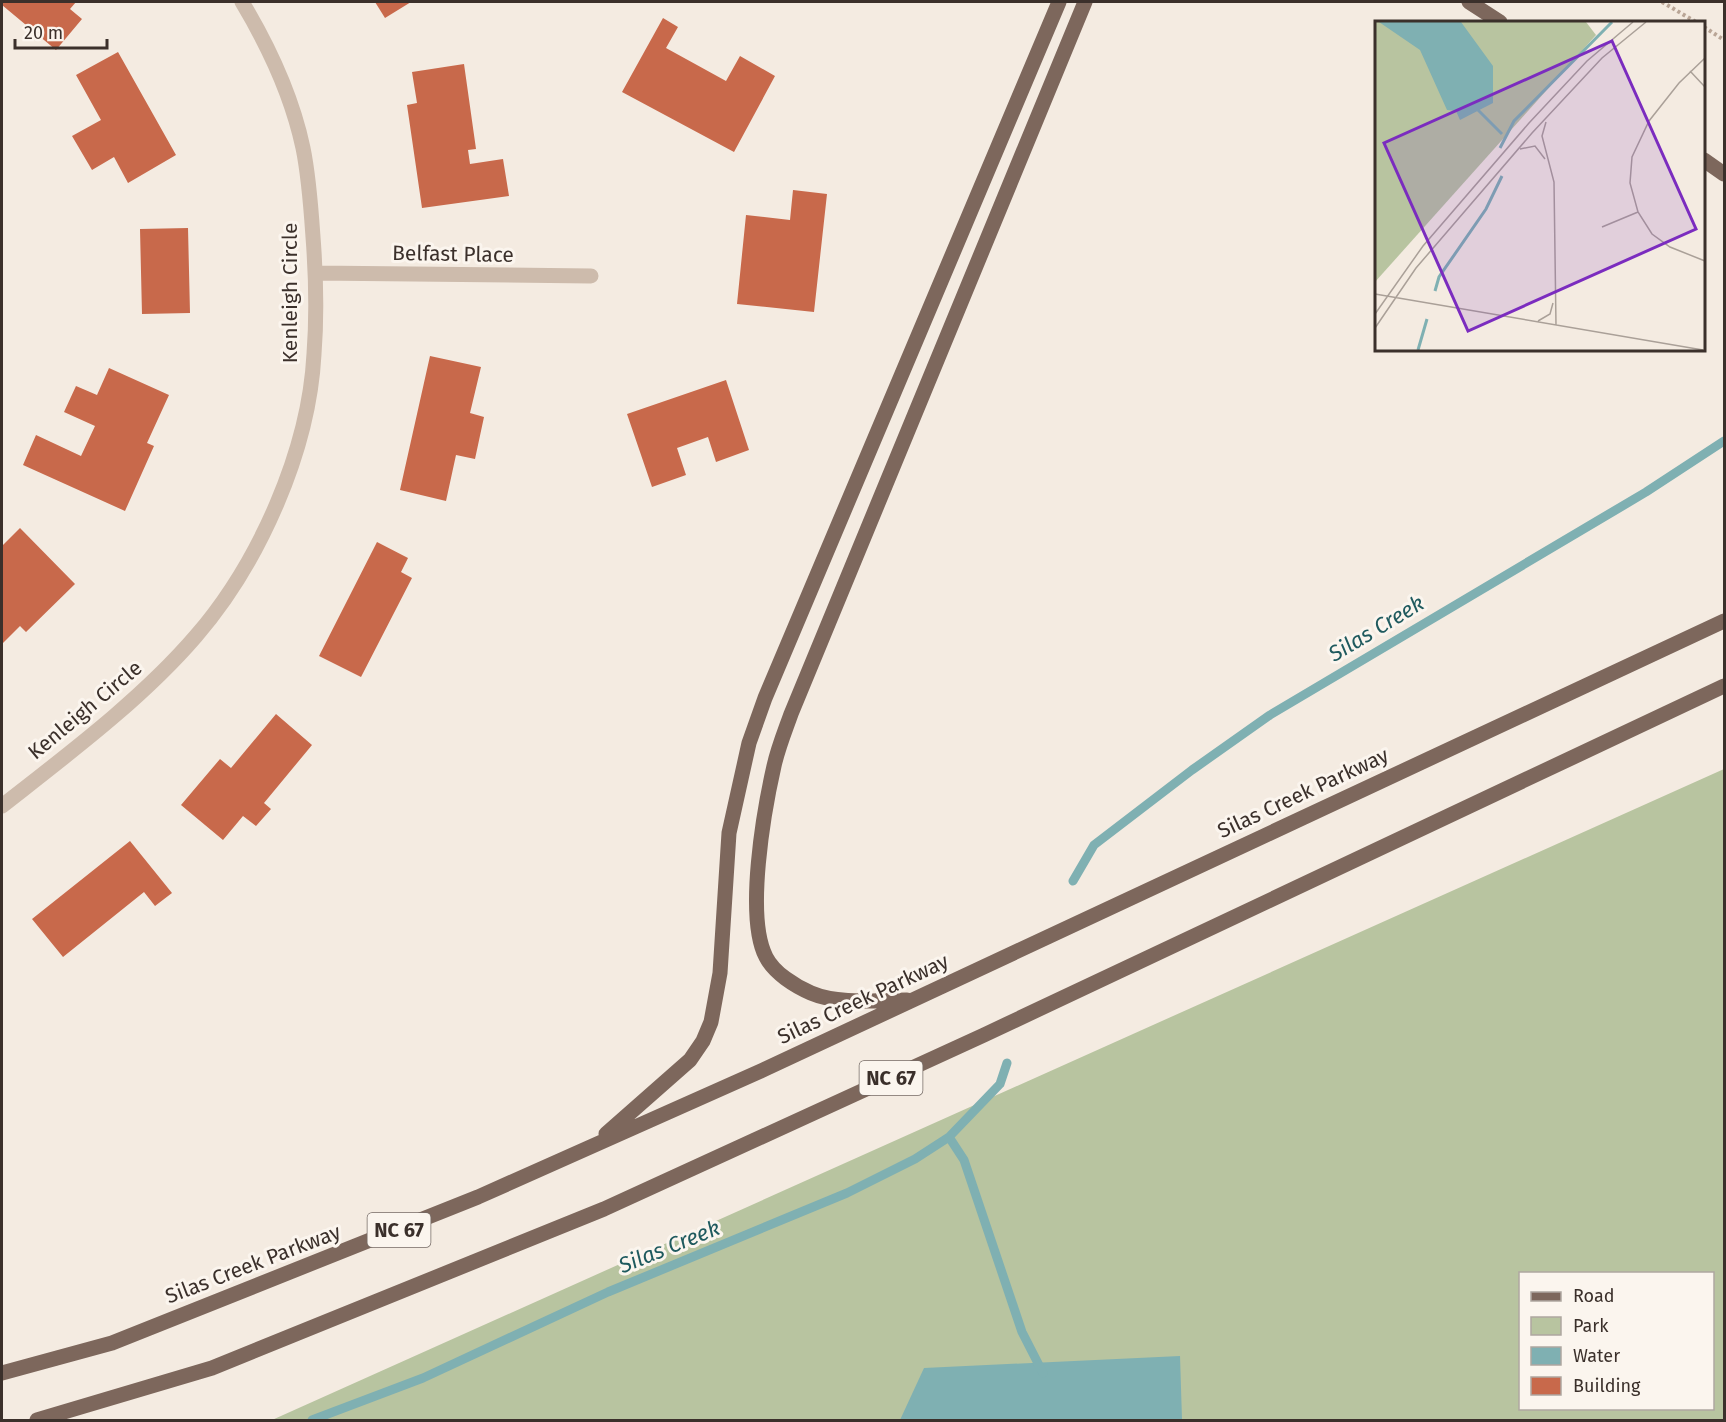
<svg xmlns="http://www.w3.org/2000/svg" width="1726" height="1422" font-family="'Fira Sans',sans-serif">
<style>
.green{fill:#b8c4a0;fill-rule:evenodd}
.water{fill:#7fb0b2}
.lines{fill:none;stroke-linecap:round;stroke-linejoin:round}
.stream{stroke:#7fb0b2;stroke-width:9}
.building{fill:#c8694b}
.path{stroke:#b9a596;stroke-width:4;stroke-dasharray:3 3;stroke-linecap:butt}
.street{stroke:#cdbbac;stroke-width:15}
.primary{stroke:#7d675c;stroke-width:15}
.labels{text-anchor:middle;stroke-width:6;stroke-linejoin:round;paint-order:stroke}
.shield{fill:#fbf5ee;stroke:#756b66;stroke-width:1.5}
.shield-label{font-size:20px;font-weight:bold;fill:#3b302b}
.street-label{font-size:21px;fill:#3b302b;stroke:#fbf5ee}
.water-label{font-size:22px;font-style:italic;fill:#1f5a5e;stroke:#fbf5ee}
.inset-river{fill:none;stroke:#7fb0b2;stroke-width:3}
.inset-road{fill:none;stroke:#aaa098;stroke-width:1.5}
.view{fill:#7b2cbf;fill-opacity:0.15;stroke:#7b2cbf;stroke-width:3}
.inset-edge{fill:none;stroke:#3b302b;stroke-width:3}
</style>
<rect width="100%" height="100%" fill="#f4ebe1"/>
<path class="green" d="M1724 769V1420H272ZM1520 1274H1712V1408H1520Z"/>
<path class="water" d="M1180 1356 1182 1420H900L924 1368Z"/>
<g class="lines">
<path class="stream" d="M1073 881 1094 845 1192 770 1270 715 1646 492 1724 441
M949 1137 964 1160 1022 1332 1043 1373
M312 1420 423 1378 608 1292 847 1193 915 1159 949 1137 1000 1084 1007 1063"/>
</g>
<path class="building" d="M2 2H76L70 9 82 19 56 50 2 5Z
M375 2H411L385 18Z
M663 18 678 27 666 48 726 81 740 56 775 76 734 152 622 92Z
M118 52 176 155 128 183 114 157 92 170 72 136 101 120 76 75Z
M464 64 476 149 468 150 470 164 503 159 509 196 422 208 407 105 417 103 412 72Z
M793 190 827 194 814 312 737 304 746 215 790 220Z
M188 228 190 313 142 314 140 229Z
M430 356 481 367 470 413 484 417 475 459 456 455 446 501 400 490Z
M109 368 169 395 147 443 154 446 125 511 23 465 36 435 81 456 95 426 64 412 76 386 97 395Z
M726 380 749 450 716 462 708 437 677 448 686 475 652 487 627 414Z
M20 528 75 584 26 632 20 626 2 644V546Z
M377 542 408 558 401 572 412 578 361 677 319 656Z
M276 714 312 745 264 803 271 809 256 826 243 816 223 840 181 805 220 759 231 768Z
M130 841 172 893 155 906 144 892 63 957 32 919Z"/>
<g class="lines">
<path class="path" d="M1662 2 1696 22
M1704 27 1724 40"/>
<path class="street" d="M315 273 591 276
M2 806C67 755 142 699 196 636 259 563 309 451 314 354 317 315 316 276 313 237 311 208 309 177 303 148 292 96 269 47 242 2"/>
<path class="primary" d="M1469 2 1500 22
M1704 160 1724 174
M907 1000C878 1000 839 1005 811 993 795 986 774 973 766 957 745 917 764 810 774 766 778 748 785 731 791 714L1085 2
M606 1134 690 1060 703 1041 711 1022 720 973 729 833 749 743 765 698 1059 2
M2 1373 112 1343 478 1197 763 1070 1724 621
M37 1420 212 1368 604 1209 984 1035 1724 686"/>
</g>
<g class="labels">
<g class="shield">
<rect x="859.5" y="1061" width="63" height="34" rx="4.5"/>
<rect x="367.5" y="1213" width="63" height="34" rx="4.5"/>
</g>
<g class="shield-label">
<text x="891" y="1085">NC 67</text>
<text x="399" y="1237">NC 67</text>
</g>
<g class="street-label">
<text transform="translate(453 254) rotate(1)" y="7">Belfast Place</text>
<text transform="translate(290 293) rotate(-90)" y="7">Kenleigh Circle</text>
<text transform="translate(85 710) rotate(-40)" y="7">Kenleigh Circle</text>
<text transform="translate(1303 793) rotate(-25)" y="7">Silas Creek Parkway</text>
<text transform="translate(863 999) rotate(-25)" y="7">Silas Creek Parkway</text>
<text transform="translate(253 1264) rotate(-21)" y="7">Silas Creek Parkway</text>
</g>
<g class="water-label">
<text transform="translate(1376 628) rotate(-31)" y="8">Silas Creek</text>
<text transform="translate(669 1246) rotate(-22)" y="8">Silas Creek</text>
</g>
</g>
<g transform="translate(1375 21)">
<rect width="330" height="330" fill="#f4ebe1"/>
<path d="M0 1H211L221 14 0 261Z" fill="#b8c4a0"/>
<path d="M4 1H86L118 45V82L85 99 81 90 72 89 45 29Z" fill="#7fb0b2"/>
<path class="inset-river" d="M103 89 127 113M125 127 139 100 237 1M60 270 64 256 111 188 127 155M43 329 52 298"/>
<path class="inset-road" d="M330 37 304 62 274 100 257 136 255 162 263 191 277 213 295 226 330 240M315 50 330 66M171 101 167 115 179 161 181 304M145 128 160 125 170 138M227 206 263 191M0 273 328 329M0 293 48 225 154 102 212 40 258 1M163 300 175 293 178 282M0 307 41 247 157 112 227 37 271 1"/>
<path class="view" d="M237 20 321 208 93 310 9 122Z"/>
<rect width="330" height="330" class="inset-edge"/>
</g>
<rect width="1726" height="1422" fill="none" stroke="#3b302b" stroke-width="6"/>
<rect x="1519" y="1272" width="195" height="138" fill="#fbf5ee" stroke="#aea6a0" stroke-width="1.5"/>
<rect x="1531" y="1292" width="30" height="9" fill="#7d675c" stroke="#aea6a0" stroke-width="1.5"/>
<text x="1573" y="1302" font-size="18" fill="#3b302b">Road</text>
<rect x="1531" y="1317" width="30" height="18" fill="#b8c4a0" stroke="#aea6a0" stroke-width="1.5"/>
<text x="1573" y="1332" font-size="18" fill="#3b302b">Park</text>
<rect x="1531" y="1347" width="30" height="18" fill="#7fb0b2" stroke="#aea6a0" stroke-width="1.5"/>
<text x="1573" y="1362" font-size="18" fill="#3b302b">Water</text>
<rect x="1531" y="1377" width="30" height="18" fill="#c8694b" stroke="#aea6a0" stroke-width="1.5"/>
<text x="1573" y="1392" font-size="18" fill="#3b302b">Building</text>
<path d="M15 39v9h92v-9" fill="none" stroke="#3b302b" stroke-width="3"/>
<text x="24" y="39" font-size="18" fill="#3b302b" stroke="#fbf5ee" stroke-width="4.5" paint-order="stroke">20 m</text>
</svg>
